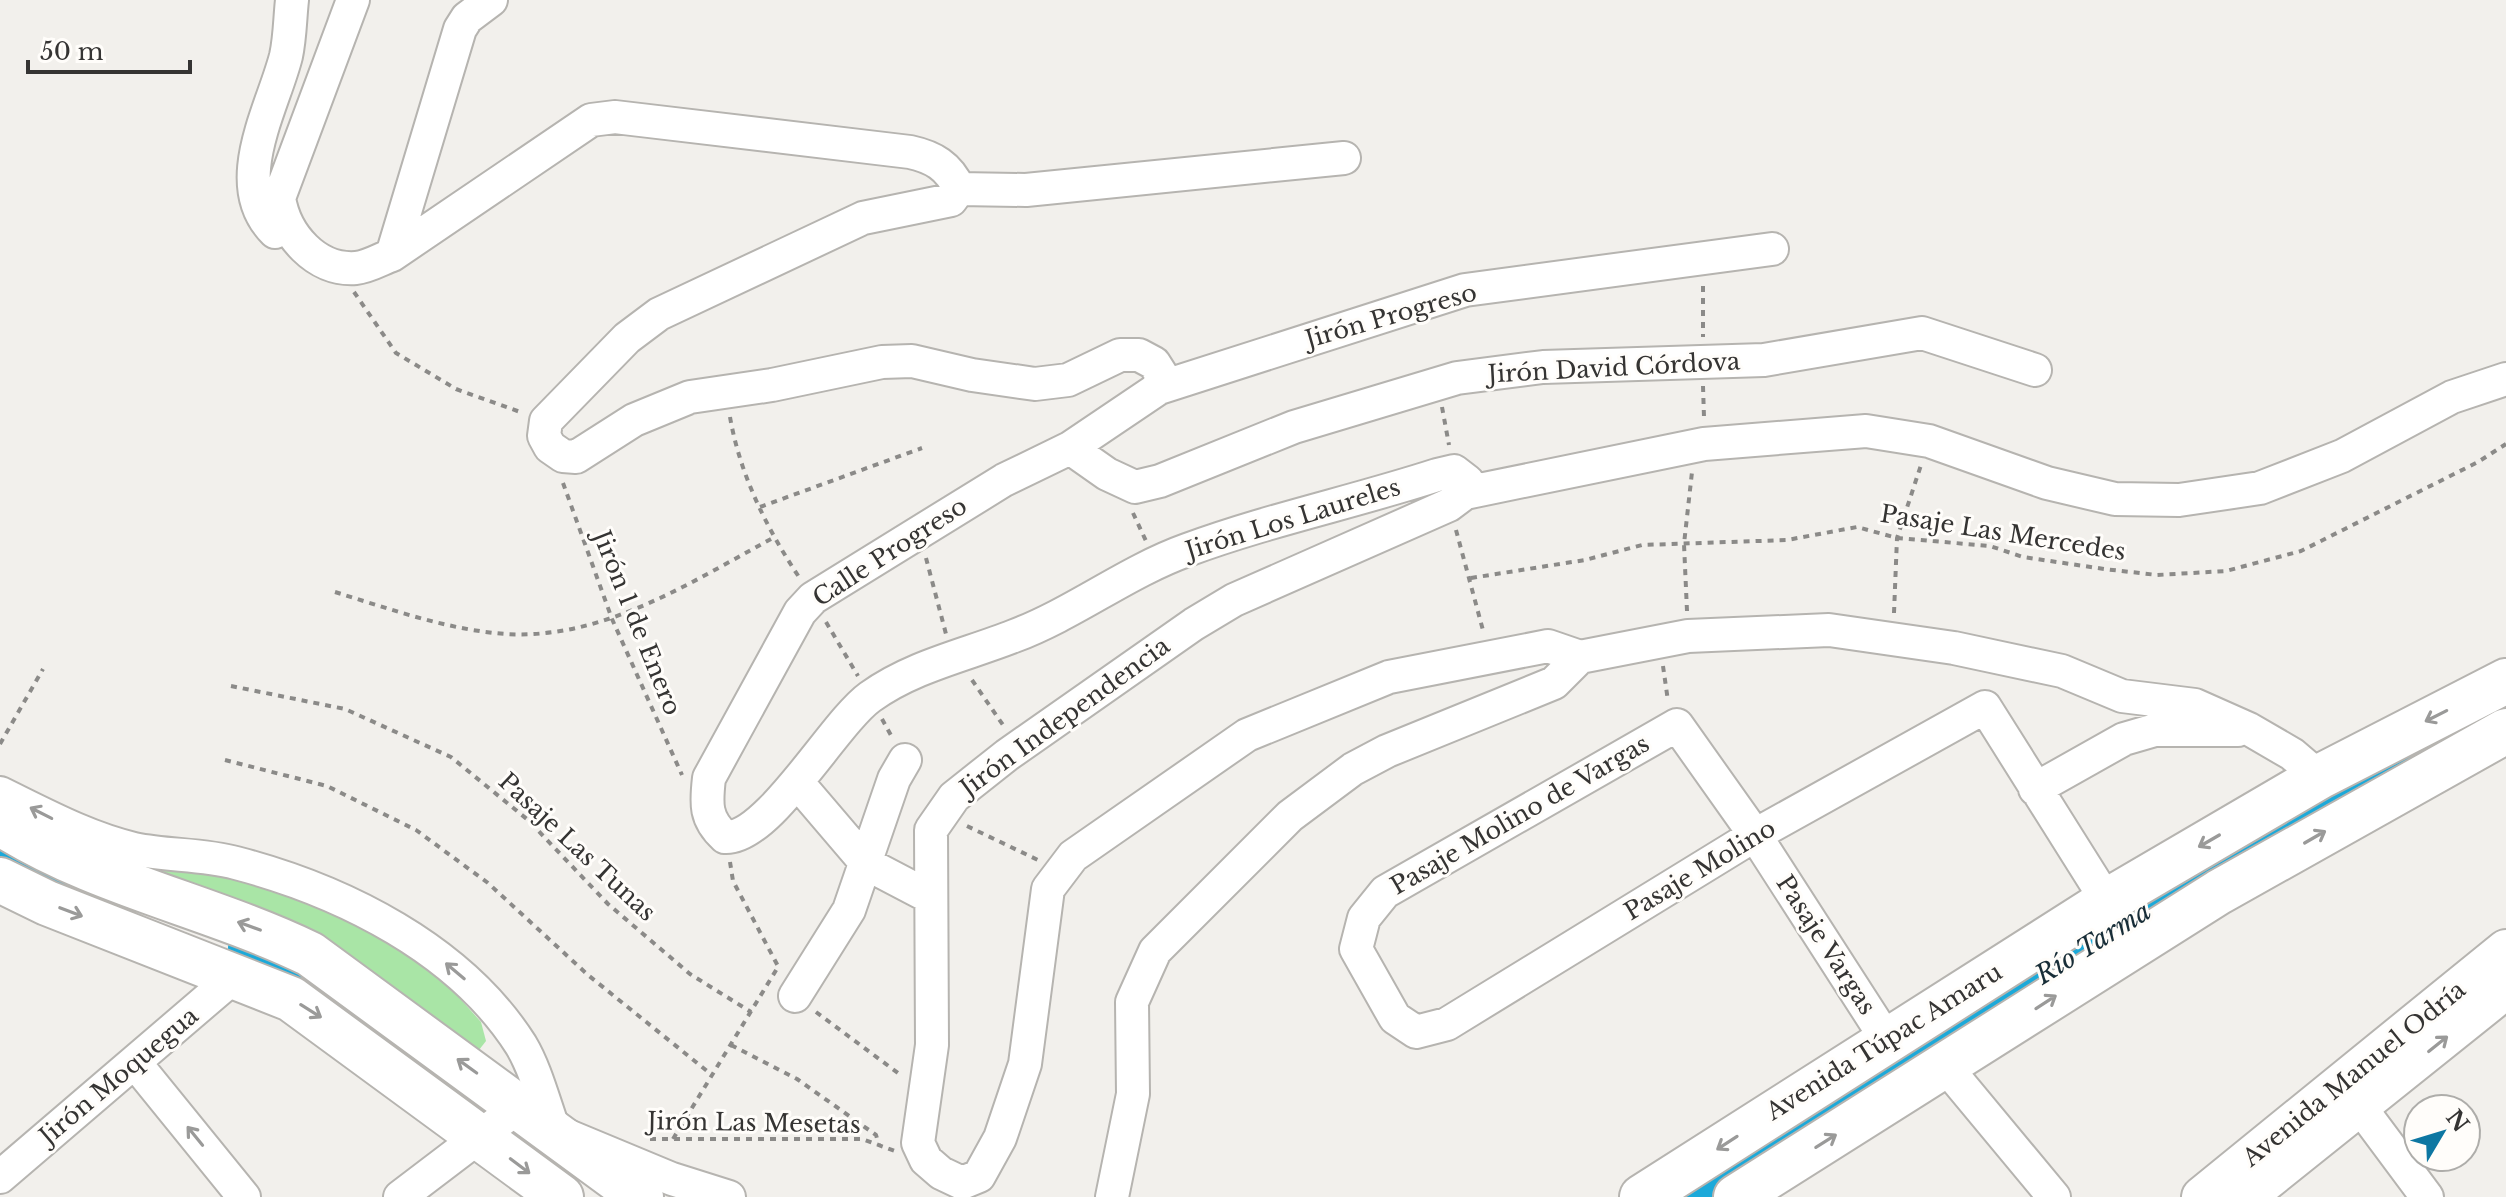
<svg xmlns="http://www.w3.org/2000/svg" width="2506" height="1197" font-family="'Libre Baskerville',serif">
<style>
.green{fill:#a9e5a6}
.lines{fill:none;stroke-linecap:round;stroke-linejoin:round}
.river{stroke:#1ca9d9;stroke-width:38}
.minor-casing{stroke:#b6b4b0;stroke-width:36}
.major-casing{stroke:#b6b4b0;stroke-width:44}
.highway-casing{stroke:#b6b4b0;stroke-width:48}
.path{stroke:#8b8a88;stroke-width:4;stroke-dasharray:6 6;stroke-linecap:butt}
.minor{stroke:#fff;stroke-width:32}
.major{stroke:#fff;stroke-width:40}
.highway{stroke:#fff;stroke-width:44}
.oneway{stroke:#9a9a99}
.labels{text-anchor:middle;stroke-width:6;stroke-linejoin:round;paint-order:stroke}
.street-label{font-size:24px;fill:#353433;stroke:#fffdfa}
.water-label{font-size:26px;font-style:italic;fill:#182d37;stroke:#fffdfa}
</style>
<rect width="100%" height="100%" fill="#f2f0ec"/>
<path class="green" d="M160 852 320 895 439 975 481 1022 486 1041 479 1050 466 1047 159 872 153 864Z"/>
<g class="lines">
<path class="river" d="M0 850 41 872 103 895
M247 948 297 973 470 1099
M1690 1197 2202 875 2506 706"/>
<g class="minor-casing">
<path id="minor" d="M353 0 279 198C285 235 316 271 356 268 368 267 381 259 392 255L591 120 615 117 910 152C933 157 949 166 959 189L951 200 863 218 659 314 627 338 546 421 544 436 550 447 563 456 576 457 634 420 690 397 772 385 882 362 912 361 972 375 1035 384 1068 380 1120 355H1139L1154 363 1161 374 1159 388
M959 189 1026 190 1344 158
M275 232C227 184 273 108 286 56 290 38 290 18 292 0
M392 255 460 29 467 18 491 0
M1070 448 1107 474 1135 487 1160 481 1294 427 1457 378 1543 367 1764 360 1922 333 2035 370
M1465 493 1467 481 1454 471 1437 475C1354 502 1268 520 1187 550 1126 572 1075 613 1014 636 966 655 913 666 870 697 834 723 768 840 725 837 705 819 706 804 709 778L800 612 813 598 1004 480 1070 448 1159 388 1465 290 1772 249
M2319 777 2292 754 2249 729 2195 705 2122 696 2062 671 1954 648 1829 630 1688 636 1580 657 1548 646 1389 677 1247 735 1073 856 1048 889 1025 1064 1000 1138 979 1176 962 1183 941 1173 926 1160 918 1143 932 1045 931 830 954 797 1007 755 1194 624 1234 600 1449 505 1465 493 1704 444 1866 431 1929 441 2047 483 2115 499 2179 500 2260 488 2342 456 2452 397 2506 379
M797 782 867 864 930 897
M2035 789 2124 739 2155 730H2238
M0 793C43 814 87 838 134 849 167 856 203 854 236 863 343 891 460 949 521 1045 536 1070 544 1103 554 1130L672 1179 729 1197
M795 996 849 910 894 779 905 760
M1887 1040 1755 835 1677 725 1385 892 1364 918 1356 949 1395 1018 1416 1032 1447 1024 1755 835 1985 707 2107 901
M136 1064 244 1197
M1946 1067 2054 1197
M2360 1107 2427 1197
M0 1177 236 975
M400 1197 521 1105
M1112 1197 1133 1094 1132 1002 1155 951 1290 816 1353 769 1387 751 1554 683 1580 657"/>
</g>
<g class="major-casing">
<path id="major" d="M2202 1197 2506 950
M2245 1197 2506 988"/>
</g>
<g class="highway-casing">
<path id="highway" d="M0 823C95 884 209 905 310 954L641 1197
M0 880 47 903 291 999 561 1197
M1642 1197 2107 901 2319 777 2506 681
M1736 1197 2219 892 2506 731"/>
</g>
<path class="path" d="M1703 286V337
M354 292 396 353 456 389 523 413
M1703 386 1704 417
M1442 407 1449 445
M730 417C740 475 767 529 799 577
M563 483 612 619 682 775
M760 507 922 448
M1133 513 1146 541
M1456 530 1484 634
M926 558 946 634
M1471 578 1585 560 1642 545 1787 540 1857 527 1897 538 1990 546 2023 557 2104 569 2157 575 2226 571 2301 551 2478 462 2506 444
M335 592C390 609 448 630 506 634 603 640 691 582 773 538
M1687 611 1684 544 1692 472
M1894 613 1897 538 1921 465
M826 622 858 676
M1663 666 1668 701
M972 680 1003 725
M231 686 345 709 451 757 528 820 608 904 690 974 751 1012
M882 719 893 739
M0 744 43 669
M225 760 327 786 416 830 488 883 588 975 712 1075
M967 826 1038 860
M730 862 733 881 780 970
M816 1012 902 1076
M731 1045 797 1079 876 1135 879 1145
M650 1139H862L895 1151
M673 1139 778 967"/>
<use href="#minor" class="minor"/>
<use href="#major" class="major"/>
<use href="#highway" class="highway"/>
</g>
<defs><path id="oneway-shaft" d="M-6 0H5M1.5-3L5.5 0L1.5 3" fill="none" stroke-width="1.6" stroke-linecap="round" stroke-linejoin="round" transform="scale(2)"/></defs>
<g class="oneway">
<use href="#oneway-shaft" transform="translate(2436 716) rotate(153)"/>
<use href="#oneway-shaft" transform="translate(41 813) rotate(-153)"/>
<use href="#oneway-shaft" transform="translate(2315 837) rotate(-30)"/>
<use href="#oneway-shaft" transform="translate(2209 841) rotate(150)"/>
<use href="#oneway-shaft" transform="translate(71 912) rotate(21)"/>
<use href="#oneway-shaft" transform="translate(249 926) rotate(-160)"/>
<use href="#oneway-shaft" transform="translate(455 971) rotate(-140)"/>
<use href="#oneway-shaft" transform="translate(2046 1002) rotate(-33)"/>
<use href="#oneway-shaft" transform="translate(311 1011) rotate(32)"/>
<use href="#oneway-shaft" transform="translate(2438 1044) rotate(-39)"/>
<use href="#oneway-shaft" transform="translate(467 1066) rotate(-144)"/>
<use href="#oneway-shaft" transform="translate(195 1136) rotate(-129)"/>
<use href="#oneway-shaft" transform="translate(1826 1141) rotate(-32)"/>
<use href="#oneway-shaft" transform="translate(1727 1143) rotate(147)"/>
<use href="#oneway-shaft" transform="translate(520 1166) rotate(37)"/>
</g>
<g class="labels">
<g class="street-label">
<text transform="translate(1391 316) rotate(-16)" y="8">Jirón Progreso</text>
<text transform="translate(1614 368) rotate(-3)" y="8">Jirón David Córdova</text>
<text transform="translate(1293 519) rotate(-17)" y="8">Jirón Los Laureles</text>
<text transform="translate(2003 533) rotate(9)" y="8">Pasaje Las Mercedes</text>
<text transform="translate(890 552) rotate(-33)" y="8">Calle Progreso</text>
<text transform="translate(637 623) rotate(68)" y="8">Jirón 1 de Enero</text>
<text transform="translate(1065 717) rotate(-36)" y="8">Jirón Independencia</text>
<text transform="translate(1520 815) rotate(-30)" y="8">Pasaje Molino de Vargas</text>
<text transform="translate(577 847) rotate(43)" y="8">Pasaje Las Tunas</text>
<text transform="translate(1700 870) rotate(-31)" y="8">Pasaje Molino</text>
<text transform="translate(1826 945) rotate(57)" y="8">Pasaje Vargas</text>
<text transform="translate(1884 1042) rotate(-32)" y="8">Avenida Túpac Amaru</text>
<text transform="translate(2354 1074) rotate(-39)" y="8">Avenida Manuel Odría</text>
<text transform="translate(119 1076) rotate(-40)" y="8">Jirón Moquegua</text>
<text transform="translate(754 1123) rotate(1)" y="8">Jirón Las Mesetas</text>
</g>
<g class="water-label">
<text transform="translate(2093 943) rotate(-32)" y="9">Río Tarma</text>
</g>
</g>
<g transform="translate(2442 1133) rotate(52)"><circle r="38" fill="#fffdfa" stroke="#aeadaa" stroke-width="2"/>
<path d="M0-6L14 30L0 20L-14 30Z" fill="#0e77a2"/>
<text y="-12" font-size="22" font-weight="bold" text-anchor="middle" fill="#353433">N</text>
</g>
<path d="M28 60v12h162v-12" fill="none" stroke="#353433" stroke-width="4"/>
<text x="40" y="60" font-size="24" fill="#353433" stroke="#fffdfa" stroke-width="6" paint-order="stroke">50 m</text>
</svg>
